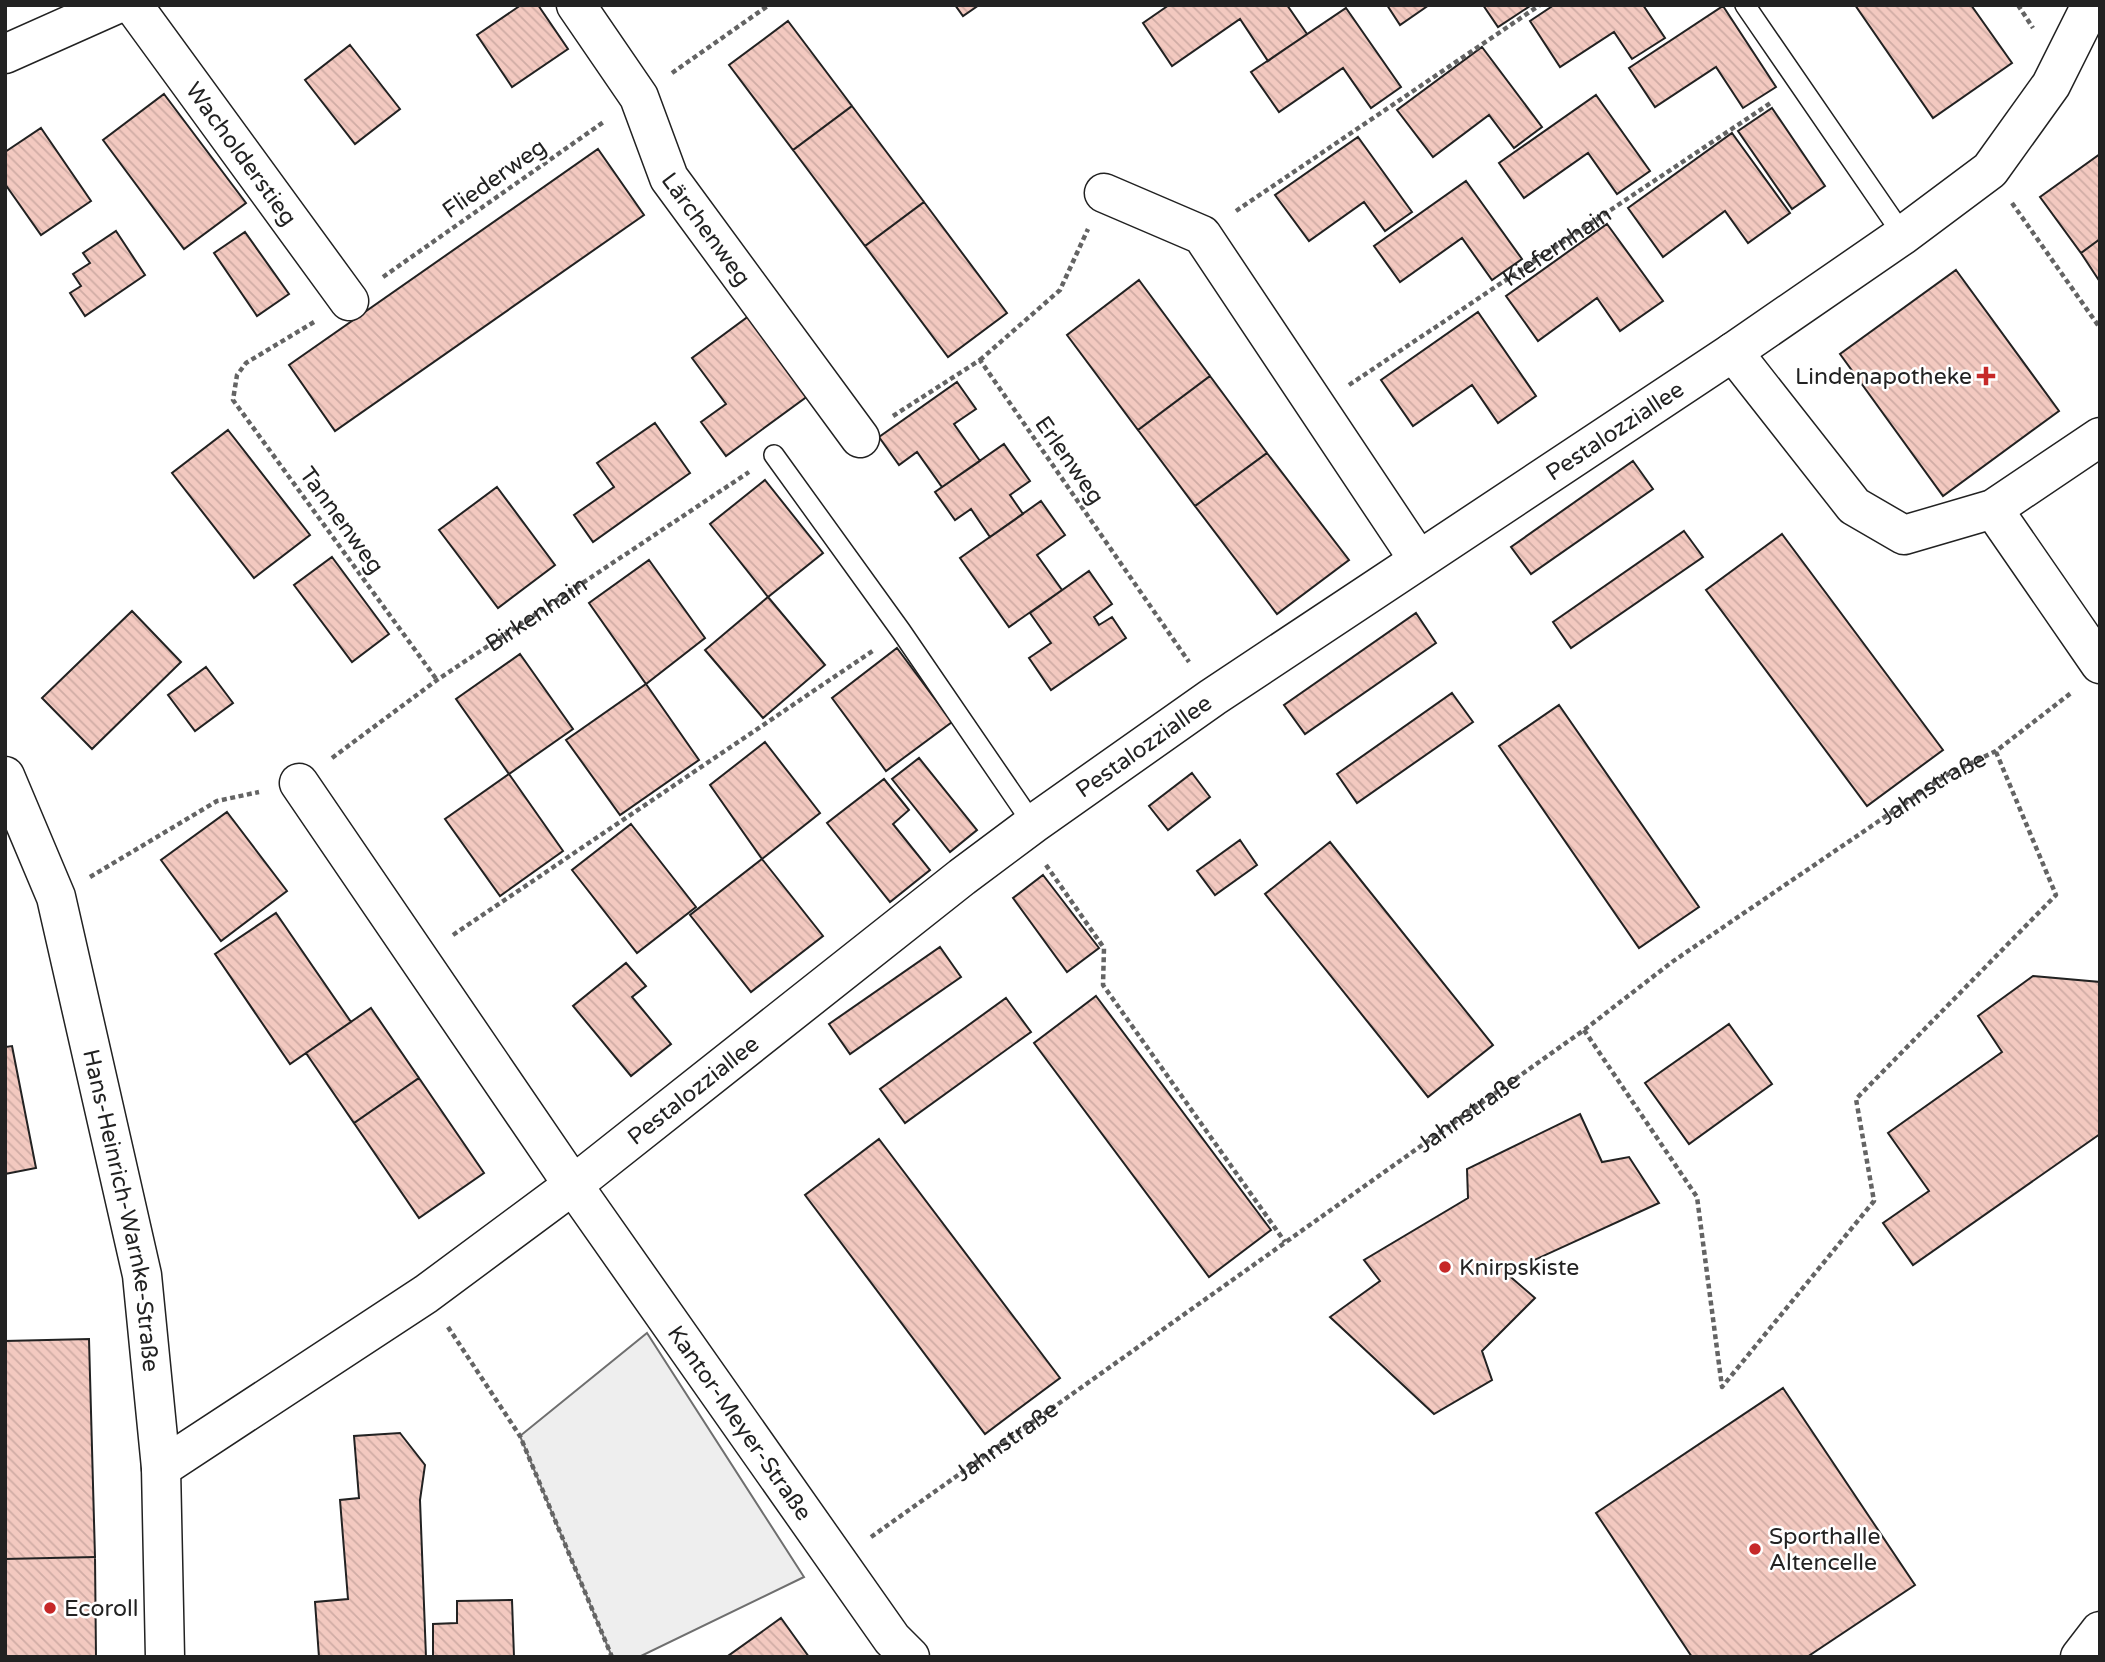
<svg xmlns="http://www.w3.org/2000/svg" width="2105" height="1662" font-family="'Varela Round',sans-serif">
<style>
.park{fill:#eee;stroke:#6f6f6f;stroke-width:2}
.building{fill:url(#building-back-hatch);stroke:#222;stroke-width:2}
.lines{fill:none;stroke-linecap:round;stroke-linejoin:round}
.lane-casing{stroke:#222;stroke-width:22}
.street-casing{stroke:#222;stroke-width:41}
.secondary-casing{stroke:#222;stroke-width:41}
.path{stroke:#646464;stroke-width:4.5;stroke-dasharray:5 3.5;stroke-linecap:butt}
.lane{stroke:#fff;stroke-width:19}
.street{stroke:#fff;stroke-width:38}
.secondary{stroke:#fff;stroke-width:38}
.poi-dot{fill:#c62828;stroke:#fff;stroke-width:2.5}
.labels{text-anchor:middle;stroke-width:5;stroke-linejoin:round;paint-order:stroke}
.street-label{font-size:23px;fill:#222;stroke:#fff}
.poi-label{font-size:23px;fill:#222;stroke:#fff;text-anchor:start}
</style>
<defs>
<pattern id="building-back-hatch" width="6" height="6" patternUnits="userSpaceOnUse" patternTransform="scale(1.75)"><rect width="6" height="6" fill="#f3c9c0"/><path d="M-1 5l2 2M0 0l6 6M5-1l2 2" fill="none" stroke="#d0aca5"/></pattern>
</defs>
<rect width="100%" height="100%" fill="#fff"/>
<path class="park" d="M647 1333 804 1577 639 1657H612L520 1436Z"/>
<path class="building" d="M521 5H538L568 49 512 87 477 35Z
M955 5H979L963 16Z
M1169 5H1287L1307 34 1268 61 1240 19 1172 66 1143 23Z
M1387 5H1429L1400 25Z
M1483 5H1530V6L1498 27Z
M1554 5H1643L1665 38 1632 59 1614 32 1560 67 1530 21Z
M1855 5H1971L2012 63 1933 118Z
M1723 6 1776 87 1743 108 1716 67 1655 107 1629 68Z
M1346 8 1401 87 1371 108 1343 68 1279 112 1251 72Z
M788 21 852 106 793 150 729 65Z
M350 45 400 109 355 144 305 80Z
M1482 47 1542 127 1514 148 1489 115 1433 157 1397 110Z
M164 94 246 203 184 249 103 140Z
M1596 95 1650 171 1617 194 1588 153 1524 198 1499 163Z
M852 106 924 202 865 246 793 150Z
M1772 108 1825 186 1792 209 1738 131Z
M41 128 91 201 41 235 5 184V152Z
M1732 133 1790 213 1748 243 1725 211 1663 257 1628 208Z
M1358 137 1412 212 1385 231 1364 202 1309 241 1275 195Z
M598 149 644 215 335 431 289 365Z
M2100 154V239L2081 253 2040 197Z
M1466 181 1522 259 1492 280 1462 238 1400 282 1374 246Z
M924 202 1007 313 948 357 865 246Z
M1607 224 1663 301 1620 331 1597 298 1538 341 1506 296Z
M116 231 145 275 85 316 70 293 81 286 73 274 90 263 83 253Z
M245 232 289 294 257 316 214 253Z
M2100 239V282L2081 253Z
M1956 270 2059 411 1943 496 1840 354Z
M1139 280 1210 376 1138 430 1067 335Z
M757 310 816 390 726 456 701 422 726 404 692 358Z
M1478 312 1536 396 1498 423 1472 385 1413 426 1381 380Z
M1210 376 1267 453 1195 506 1138 430Z
M957 382 976 409 954 424 980 461 942 487 917 452 899 465 879 437Z
M655 423 690 473 593 542 574 515 614 487 597 463Z
M228 430 310 535 254 578 172 473Z
M1004 444 1030 481 1010 495 1023 514 990 537 971 509 955 520 935 492Z
M1267 453 1349 560 1277 614 1195 506Z
M1633 461 1653 489 1531 574 1511 547Z
M765 480 823 553 768 597 710 524Z
M497 487 555 565 498 608 439 530Z
M1041 501 1065 535 1037 555 1062 590 1009 627 960 558Z
M1684 531 1703 557 1571 648 1553 622Z
M1782 534 1943 750 1867 806 1706 590Z
M332 557 389 634 352 662 294 585Z
M649 560 705 638 646 684 589 603Z
M1089 571 1112 604 1094 617 1099 625 1112 617 1126 638 1051 690 1029 658 1051 643 1030 613Z
M768 597 825 665 763 718 705 650Z
M132 611 181 662 92 749 42 698Z
M1416 613 1436 643 1305 734 1284 705Z
M897 648 952 722 886 771 832 698Z
M520 654 573 729 509 774 456 699Z
M206 667 233 703 195 731 168 695Z
M646 684 699 760 620 815 566 740Z
M1452 693 1473 722 1357 803 1337 774Z
M1559 705 1699 907 1639 948 1499 746Z
M765 742 820 813 762 859 710 785Z
M919 758 977 830 950 852 892 779Z
M1192 773 1210 797 1168 830 1149 806Z
M509 774 563 851 500 896 445 819Z
M884 779 909 810 893 824 930 870 890 902 827 823Z
M227 812 287 891 221 941 161 860Z
M631 824 696 907 637 953 572 870Z
M1240 840 1257 865 1215 895 1197 871Z
M1330 842 1493 1045 1428 1097 1265 894Z
M762 859 823 936 751 992 690 915Z
M1043 875 1099 948 1067 972 1013 898Z
M276 913 351 1022 290 1064 215 954Z
M940 947 961 977 850 1054 829 1024Z
M626 963 646 986 632 997 671 1044 631 1076 573 1006Z
M2033 976 2100 982V1134L1913 1265 1883 1223 1929 1191 1888 1133 2002 1052 1978 1016Z
M1096 996 1271 1230 1209 1277 1034 1043Z
M1006 998 1031 1032 905 1123 880 1089Z
M371 1008 419 1078 354 1123 306 1053Z
M1729 1024 1772 1084 1689 1144 1645 1083Z
M12 1046 36 1168 5 1174V1047Z
M419 1078 484 1173 419 1218 354 1123Z
M1580 1114 1602 1162 1629 1157 1659 1203 1506 1273 1535 1298 1482 1351 1492 1380 1434 1414 1330 1317 1380 1281 1364 1260 1468 1198 1467 1169Z
M879 1139 1060 1378 985 1434 805 1195Z
M89 1339 95 1557 5 1559V1341Z
M1783 1388 1915 1585 1807 1657H1692L1596 1513Z
M400 1433 425 1465 420 1500 426 1657H319L315 1602 348 1599 340 1500 359 1498 354 1436Z
M95 1557 96 1657H5V1559Z
M512 1600 514 1657H433V1624L457 1623V1601Z
M781 1618 809 1657H729L728 1656Z"/>
<g class="lines">
<g class="lane-casing">
<path id="lane" d="M1745 5 1903 235
M774 455 901 631 1033 824"/>
</g>
<g class="street-casing">
<g id="street">
<path id="s4" d="M133 5 349 301"/>
<path id="s5" d="M576 5 639 97 669 178 860 438"/>
<path d="M1104 193 1202 235 1418 559"/>
<path d="M1733 352 1854 506 1904 535 1993 509 2100 437"/>
<path d="M1993 509 2100 664"/>
<path id="s6" d="M5 776 56 897 142 1275 161 1468 165 1657"/>
<path id="s7" d="M299 783 573 1185 892 1639 910 1657"/>
<path id="s8" d="M161 1468 426 1294 573 1185 962 877 1033 824 1213 697 1733 352 1903 235 1990 170 2051 85 2091 5"/>
<path d="M2080 1657 2100 1631"/>
</g>
</g>
<g class="secondary-casing">
<path id="secondary" d="M5 54 115 5"/>
</g>
<g class="path">
<path d="M2018 5 2033 28"/>
<path d="M672 73 769 5"/>
<path d="M2012 203 2100 328"/>
<path d="M1236 211 1540 5"/>
<path d="M383 277 605 121"/>
<path d="M314 322 246 363 237 375 233 400 437 680"/>
<path d="M980 360 1060 290 1088 229"/>
<path id="s1" d="M1349 385 1772 102"/>
<path d="M893 416 980 360 1189 662"/>
<path id="s2" d="M332 758 437 680 749 472"/>
<path d="M1046 865 1104 948 1103 985 1285 1242"/>
<path d="M90 877 217 801 259 792"/>
<path d="M453 935 874 650"/>
<path d="M1584 1030 1697 1197 1722 1387 1874 1201 1856 1099 2056 895 1996 752"/>
<path d="M448 1327 520 1436 612 1657"/>
<path id="s3" d="M871 1537 1584 1030 1672 962 1945 776 1996 751 2071 693"/>
</g>
<use href="#lane" class="lane"/>
<use href="#street" class="street"/>
<use href="#secondary" class="secondary"/>
</g>
<g class="poi-dot">
<path d="M1982.5 365.5h7v7h7v7h-7v7h-7v-7h-7v-7h7z"/>
<circle cx="1445" cy="1267" r="7"/>
<circle cx="1755" cy="1549" r="7"/>
<circle cx="50" cy="1608" r="7"/>
</g>
<g class="labels">
<g class="street-label">
<text dy="8" stroke="none"><textPath href="#s4" startOffset="184">Wacholderstieg</textPath></text>
<text transform="translate(494 178) rotate(-35)" y="8">Fliederweg</text>
<text dy="8" stroke="none"><textPath href="#s5" startOffset="261">Lärchenweg</textPath></text>
<text dy="8" stroke="none"><textPath href="#s1" startOffset="250">Kiefernhain</textPath></text>
<text dy="8" stroke="none"><textPath href="#s8" startOffset="1787">Pestalozziallee</textPath></text>
<text transform="translate(1070 460) rotate(55)" y="8">Erlenweg</text>
<text transform="translate(342 520) rotate(54)" y="8">Tannenweg</text>
<text dy="8" stroke="none"><textPath href="#s2" startOffset="250">Birkenhain</textPath></text>
<text dy="8" stroke="none"><textPath href="#s8" startOffset="1220">Pestalozziallee</textPath></text>
<text dy="8" stroke="none"><textPath href="#s3" startOffset="1300">Jahnstraße</textPath></text>
<text dy="8" stroke="none"><textPath href="#s8" startOffset="653">Pestalozziallee</textPath></text>
<text dy="8" stroke="none"><textPath href="#s3" startOffset="733">Jahnstraße</textPath></text>
<text dy="8" stroke="none"><textPath href="#s6" startOffset="452">Hans-Heinrich-Warnke-Straße</textPath></text>
<text dy="8" stroke="none"><textPath href="#s7" startOffset="777">Kantor-Meyer-Straße</textPath></text>
<text dy="8" stroke="none"><textPath href="#s3" startOffset="166">Jahnstraße</textPath></text>
</g>
<g class="poi-label">
<text x="1972" y="384" text-anchor="end">Lindenapotheke</text>
<text x="1459" y="1275">Knirpskiste</text>
<text x="1769" y="1544">Sporthalle<tspan x="1769" dy="26">Altencelle</tspan></text>
<text x="64" y="1616">Ecoroll</text>
</g>
</g>
<rect width="2105" height="1662" fill="none" stroke="#222222" stroke-width="14"/>
</svg>
